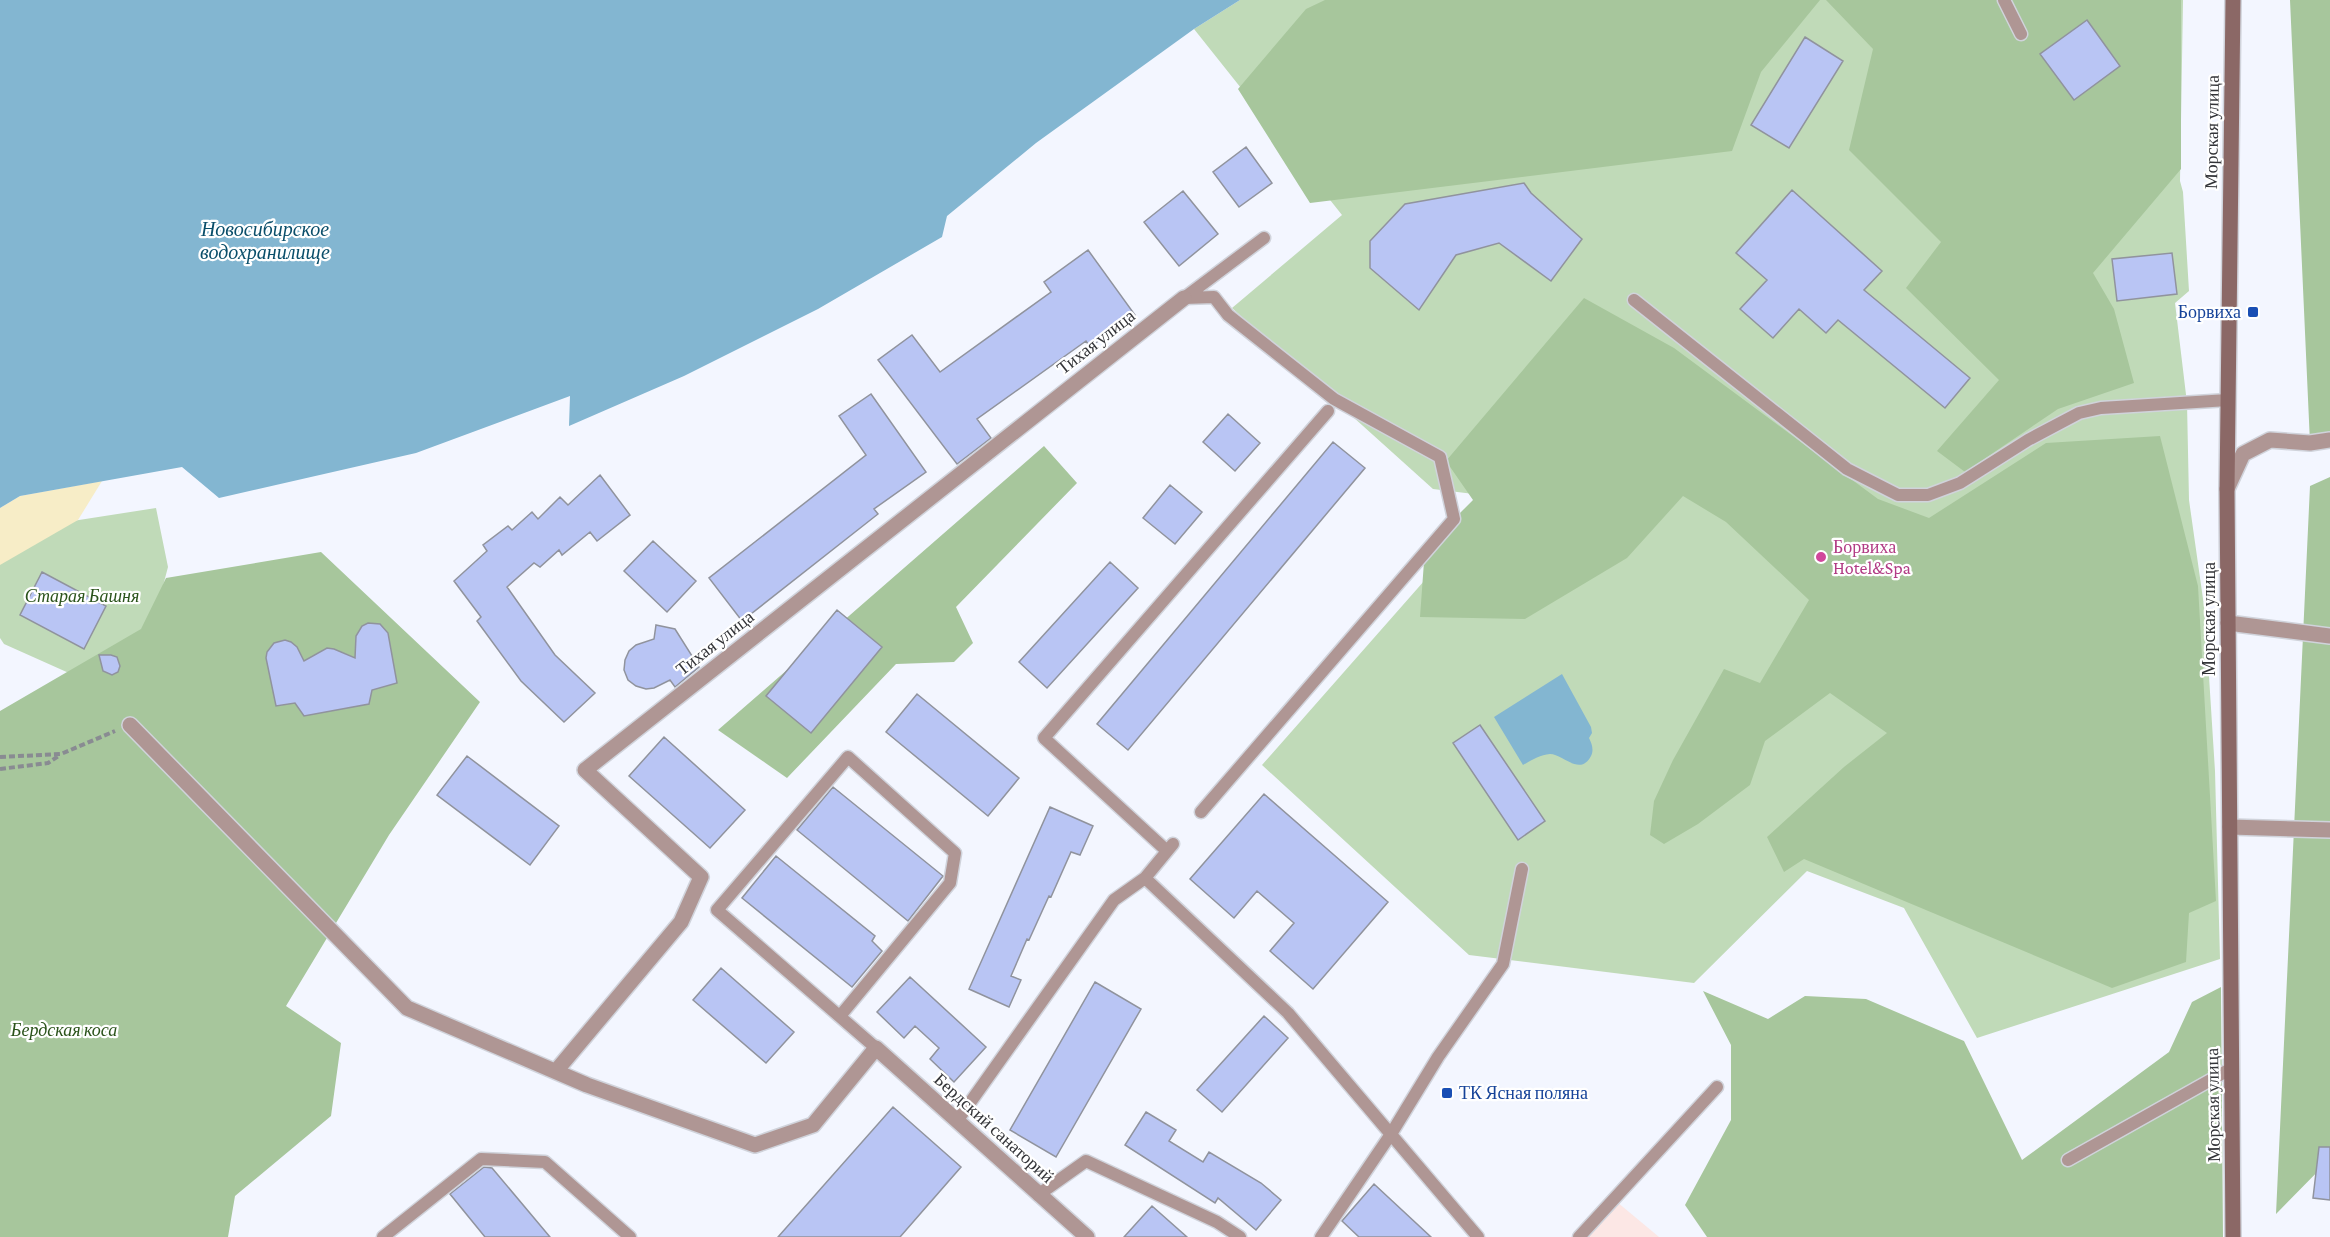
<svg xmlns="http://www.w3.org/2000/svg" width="2330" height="1237" font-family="'Crimson Pro',serif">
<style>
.industrial{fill:#fce7e5}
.green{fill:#c0dab8}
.forest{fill:#a7c69c}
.sand{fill:#f7edc7}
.water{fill:#83b6d1}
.building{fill:#b9c5f4;stroke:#90939d;stroke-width:1.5}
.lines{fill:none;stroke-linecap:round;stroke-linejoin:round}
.lane-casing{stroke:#d0d3db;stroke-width:15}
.street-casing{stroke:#d0d3db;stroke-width:18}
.secondary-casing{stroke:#d0d3db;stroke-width:18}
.path{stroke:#898b92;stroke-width:4;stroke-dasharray:6 3;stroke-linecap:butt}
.lane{stroke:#af9694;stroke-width:12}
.street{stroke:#af9694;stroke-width:15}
.secondary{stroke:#8b6866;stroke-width:15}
.transit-dot{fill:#1a4fb4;stroke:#fff;stroke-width:2}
.hotel-dot{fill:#d1479c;stroke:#fff;stroke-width:2}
.labels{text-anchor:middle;stroke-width:4.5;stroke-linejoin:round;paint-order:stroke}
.street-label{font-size:18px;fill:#333438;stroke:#fff}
.transit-label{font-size:18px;fill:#164399;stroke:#fff;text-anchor:end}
.hotel-label{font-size:18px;fill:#b23c85;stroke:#fff;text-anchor:start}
.park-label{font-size:18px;font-style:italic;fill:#2b531b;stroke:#fff}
.water-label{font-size:20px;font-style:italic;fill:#0a4e6a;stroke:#fff}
</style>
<rect width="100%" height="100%" fill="#f3f6ff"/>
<path class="industrial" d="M1617 1202 1659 1237H1588Z"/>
<path class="green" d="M1240 0H2183L2180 181 2183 192 2189 291 2175 303 2187 403 2189 500 2205 613 2215 771 2220 959 1977 1038 1904 908 1807 871 1694 983 1469 955 1262 765 1498 497 1433 489 1232 308 1342 215 1194 29Z
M156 508 168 567 151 631 89 682 4 644 0 638V548L34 527Z"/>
<path class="forest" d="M1325 0H1820L1761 72 1732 151 1310 203 1238 89 1306 9Z
M1826 0H2181V169L2093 273 2114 309 2134 383 2058 409 1965 472 1937 451 1999 380 1906 288 1941 242 1849 150 1873 49Z
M2290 0H2330V434L2310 443Z
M1584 298 1674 348 1878 499 1929 518 2046 443 2160 436 2198 586 2216 901 2189 913 2186 962 2112 988 1804 859 1784 872 1767 837 1844 767 1887 733 1830 693 1765 741 1750 785 1698 824 1664 844 1650 835 1654 801 1673 760 1724 669 1760 683 1809 600 1726 522 1683 496 1627 558 1525 619 1420 617 1425 548 1473 500 1446 461Z
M1044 446 1077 483 956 607 973 643 954 662 896 664 787 778 718 730Z
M2330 477V1159L2276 1214 2310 486Z
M321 552 480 702 389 835 286 1006 341 1043 331 1116 235 1196 228 1237H0V711L141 629 166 578Z
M2221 987 2223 1237H1707L1685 1205 1731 1120V1045L1703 991 1768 1019 1805 996 1866 999 1964 1041 2022 1160 2169 1052 2192 1002Z"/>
<path class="sand" d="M102 481 78 520 0 565V508L20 496Z"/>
<path class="water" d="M0 0H1240L1194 29 1036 143 947 216 942 237 818 309 684 376 569 426 570 396 416 453 219 498 182 467 20 496 0 508Z
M1562 674 1591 727 1592 733 1589 738C1592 744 1594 750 1591 756 1580 777 1563 754 1550 754 1540 755 1532 760 1523 765L1494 717Z"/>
<path class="building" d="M2087 20 2120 66 2074 100 2040 54Z
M1805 37 1843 61 1789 148 1751 125Z
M1246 147 1272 183 1239 207 1213 172Z
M1524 183 1531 193 1582 239 1551 281 1499 243 1456 255 1419 310 1370 268V241L1405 204Z
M1792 190 1882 271 1864 290 1970 378 1945 408 1838 320 1826 333 1799 309 1773 338 1740 309 1767 280 1736 253Z
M1183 191 1218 234 1179 266 1144 222Z
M1088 250 1135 315 1090 347 1086 341 977 419 991 438 957 464 878 360 912 335 940 372 1051 292 1044 282Z
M2172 253 2177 294 2117 301 2112 259Z
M871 394 926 472 874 509 878 514 742 621 709 578 866 455 839 416Z
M1228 414 1260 443 1235 471 1203 442Z
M1333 442 1365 468 1128 750 1097 724Z
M600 475 630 515 597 541 590 532 562 555 559 550 540 567 534 563 507 587 555 655 595 693 564 722 521 681 477 621 481 617 454 581 487 551 483 545 508 526 512 530 532 512 538 519 560 497 568 505Z
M1170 485 1202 512 1175 544 1143 518Z
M653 541 696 581 667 612 624 571Z
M1110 562 1138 588 1047 688 1019 662Z
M42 572 106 606 84 649 20 615Z
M837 610 882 647 811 733 766 696Z
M368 623 380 624 388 633 397 683 372 690 369 704 304 716 295 703 276 706 266 658 267 652 274 643 285 640 291 642 297 647 304 661 327 648 334 649 355 658 356 636 362 626Z
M656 625 675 629 699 667 675 687 670 680 654 688 646 689 636 686 628 680 624 670 625 660 629 651 636 645 654 639Z
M99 655H111L117 657 120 666 118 672 112 675 103 671Z
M917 694 1019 778 988 816 886 732Z
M1480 725 1545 821 1518 840 1453 743Z
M664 737 745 810 710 848 629 776Z
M467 756 559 826 530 865 437 795Z
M833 787 943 876 908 921 797 830Z
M1264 794 1388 902 1313 989 1270 951 1294 923 1257 891 1234 918 1190 879Z
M1050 807 1093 826 1080 855 1071 852 1051 897 1049 896 1029 940 1027 939 1011 976 1021 980 1009 1007 969 989Z
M776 856 875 936 872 941 882 951 852 987 742 898Z
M721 968 794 1032 766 1063 693 1000Z
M910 977 986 1047 954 1082 930 1059 939 1048 915 1026 904 1038 877 1012Z
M1095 982 1141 1009 1056 1157 1010 1130Z
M1264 1016 1288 1038 1222 1112 1197 1090Z
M893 1107 961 1167 900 1237H778Z
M1146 1112 1176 1130 1169 1141 1203 1162 1209 1152 1261 1183 1281 1200 1256 1230 1218 1198 1215 1203 1125 1145Z
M2319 1147H2330V1200L2313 1198Z
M484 1167 492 1168 550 1237H485L450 1194Z
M1374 1184 1431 1237H1359L1342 1221Z
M1152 1206 1187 1237H1124Z"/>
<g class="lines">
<g class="lane-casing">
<path id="lane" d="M2004 0 2021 34
M1184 298 1214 297 1228 315 1334 399 1440 457 1454 519 1201 812
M1184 298 1264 238
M1634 300 1847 469 1898 495H1928L1960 483 2028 440 2079 413 2101 408 2228 400
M1167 851 1044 738 1328 411
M1145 878 1173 844
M840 1016 950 883 955 853 848 757 717 910 876 1048
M957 1121 1114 900 1145 878 1288 1013 1478 1237
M2068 1160 2232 1068
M1038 1195 1086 1161 1217 1222 1240 1237
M383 1237 481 1159 545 1162 630 1237
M1321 1237 1391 1134 1438 1057 1503 964 1522 869
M1579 1237 1717 1087"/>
</g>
<g class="street-casing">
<path id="street" d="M2227 489 2243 454 2270 440 2310 443 2330 440
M2228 623 2330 636
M130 725 407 1008 587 1085 755 1145 813 1125 876 1048 1087 1237
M2230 827 2330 830
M556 1071 681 922 701 877 585 770 1184 298"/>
</g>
<g class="secondary-casing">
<path id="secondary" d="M2233 1237 2227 489 2233 0"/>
</g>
<path class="path" d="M0 757 61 754 115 731
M0 769 48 763 60 755"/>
<use href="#lane" class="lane"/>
<use href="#street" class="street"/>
<use href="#secondary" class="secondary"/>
</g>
<g class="transit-dot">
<rect x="2247" y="306" width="12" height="12" rx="3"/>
<rect x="1441" y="1087" width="12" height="12" rx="3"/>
</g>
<circle class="hotel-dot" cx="1821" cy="557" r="6"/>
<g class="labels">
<g class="street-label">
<text transform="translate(2212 132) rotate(-89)" y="6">Морская улица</text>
<text transform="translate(1096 342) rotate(-38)" y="6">Тихая улица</text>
<text transform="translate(2209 619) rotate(-90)" y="6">Морская улица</text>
<text transform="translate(715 643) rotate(-38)" y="6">Тихая улица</text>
<text transform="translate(2213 1105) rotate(-91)" y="6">Морская улица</text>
<text transform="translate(994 1128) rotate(42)" y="6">Бердский санаторий</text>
</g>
<g class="transit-label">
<text x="2241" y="318">Борвиха</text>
<text x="1459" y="1099" text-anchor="start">ТК Ясная поляна</text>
</g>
<g class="hotel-label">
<text x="1833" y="553">Борвиха<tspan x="1833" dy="21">Hotel&amp;Spa</tspan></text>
</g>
<g class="park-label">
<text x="82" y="602">Старая Башня</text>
<text x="64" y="1036">Бердская коса</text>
</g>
<g class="water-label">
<text x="265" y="236">Новосибирское<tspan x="265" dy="23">водохранилище</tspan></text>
</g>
</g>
</svg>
